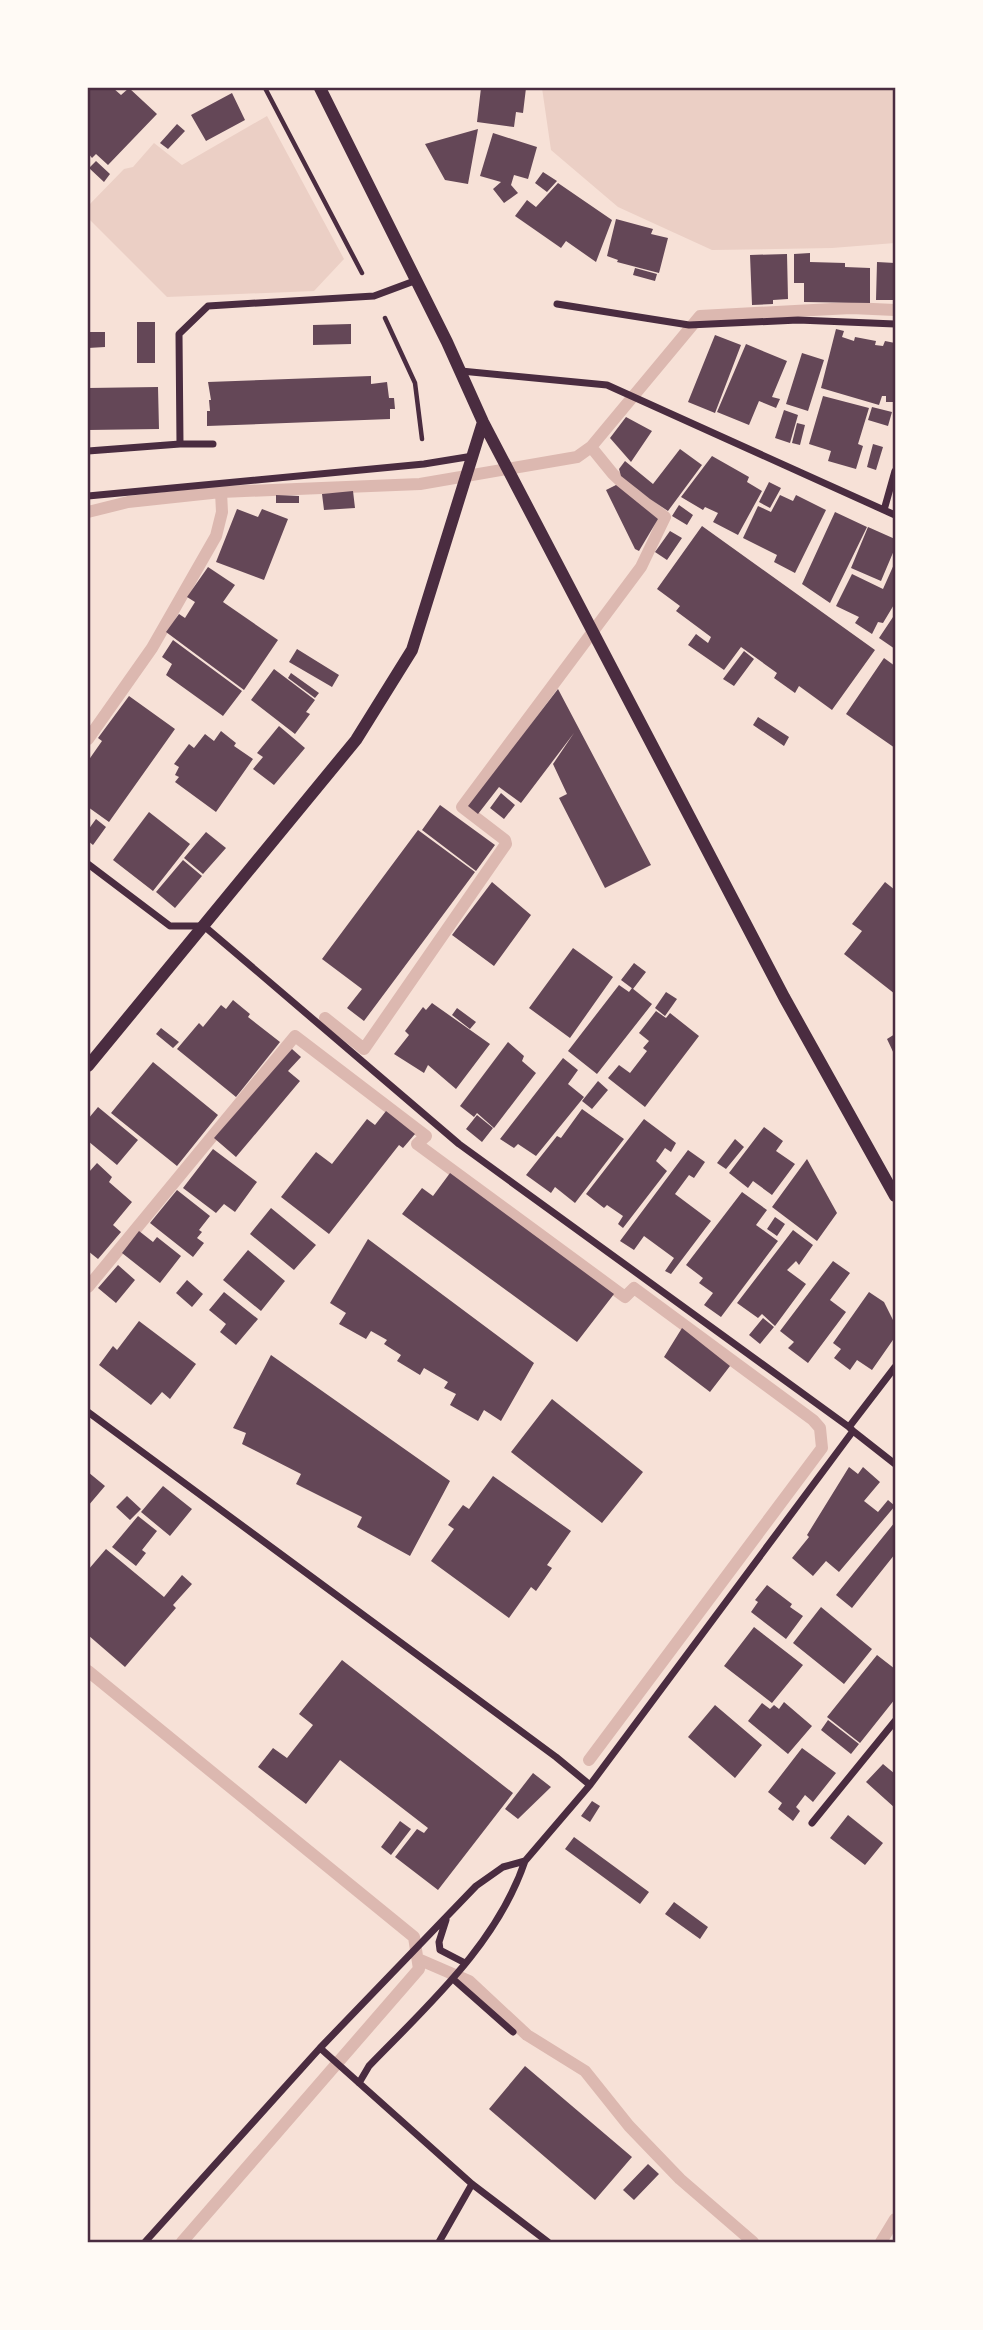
<svg xmlns="http://www.w3.org/2000/svg" width="983" height="2330" font-family="Manrope,sans-serif">
<style>
.green{fill:#ebcfc5}
.lines{fill:none;stroke-linecap:round;stroke-linejoin:round}
.stream{stroke:#dcb8b0;stroke-width:12}
.building{fill:#644757}
.path{stroke:#4a2c40;stroke-width:4.5}
.minor{stroke:#4a2c40;stroke-width:7}
.tertiary{stroke:#4a2c40;stroke-width:12}
.neatline{fill:none;stroke:#4a2c40;stroke-width:2.5}
</style>
<rect width="100%" height="100%" fill="#f7e1d7"/>
<path class="green" d="M542 88H895V243L832 248 712 250 618 207 551 150Z
M267 116 344 259 314 291 167 297 88 218V206L124 169 133 167 154 143 182 165Z"/>
<g class="lines">
<path class="stream" d="M88 512 128 502 221 492 420 484 577 457 591 447 700 316 851 308 895 310
M88 739 152 648 216 536 222 512 221 492
M325 1018 364 1049 506 844 505 840 462 807 641 567 665 517 634 494 613 474 591 447
M88 1287 295 1036 426 1136 417 1144 625 1297 634 1288 813 1420 820 1428 822 1448 589 1760
M88 1671 414 1937 419 1969 182 2242
M418 1959 469 1981 527 2035 585 2071 629 2126 680 2179 753 2242
M881 2242 895 2219"/>
</g>
<path class="building" d="M88 88H113L121 95 129 88 157 114 108 165 96 154 92 158 88 153Z
M481 88H526L523 113 516 112 514 127 477 122Z
M232 93 245 120 206 141 191 115Z
M177 124 185 131 168 149 160 143Z
M478 129 468 184 445 180 425 144Z
M493 133 537 147 528 179 514 175 511 185 518 193 504 203 493 189 501 182 480 176Z
M96 161 110 174 104 182 89 168Z
M543 172 557 181 547 192 535 183Z
M558 183 612 220 596 262 566 241 561 248 515 216 527 200 536 207Z
M616 219 653 229 651 234 668 238 659 273 617 262 618 260 607 256Z
M810 253V262L845 263V267L870 268V303L804 302V283H794V254Z
M787 254 788 299 773 300V304L752 305 750 255Z
M877 262 895 263V300H876Z
M635 268 657 274 655 281 633 275Z
M137 322H155V363H137Z
M351 324V344L313 345V325Z
M836 329 844 331 842 337 854 341 855 337 876 341 875 345 883 346 885 341 895 343V388L893 402H886V396H882L879 405 821 388Z
M88 332H105V347L88 348Z
M715 335 741 345 715 413 688 402Z
M746 344 787 361 772 397 780 399 776 408 759 401 749 425 717 412Z
M802 353 824 360 808 411 786 404Z
M371 376V384L387 382 389 398H394L395 409H390V419L207 426V411H210L209 400H211L208 382Z
M158 387 159 429 88 430V388Z
M823 396 869 408 858 444 863 446 856 469 828 461 831 451 809 444Z
M872 407 892 412 888 426 868 420Z
M784 410 798 415 790 443 775 438Z
M626 417 652 431 631 462 610 438Z
M797 423 805 425 800 445 792 443Z
M873 444 883 447 876 470 867 467Z
M680 449 702 465 668 511 650 499 621 476 619 469 625 461 653 484Z
M712 456 749 477 747 482 762 491 738 535 713 522 718 513 705 507 703 510 681 497Z
M769 482 781 488 770 508 759 502Z
M616 485 658 519 639 551 635 549 606 490Z
M353 491 355 508 324 510 322 494Z
M276 495 299 496V503H276Z
M780 495 793 501 796 495 826 510 795 573 774 562 777 555 743 538 758 506 771 512Z
M679 505 693 515 687 525 672 516Z
M237 509 258 517 262 509 288 519 264 580 216 562Z
M835 512 867 527 830 603 802 584Z
M702 526 875 650 832 710 799 686 795 693 774 678 777 673 741 647 724 670 688 645 696 634 708 643 711 637 676 611 680 606 657 589Z
M868 527 895 539V548L881 581 851 568Z
M670 531 682 538 667 560 655 552Z
M895 562V603L883 623 878 622 872 634 855 623 859 617 836 606 852 574 883 589Z
M208 567 235 585 223 602 278 640 244 690 166 632 179 614 185 618 195 602 187 597Z
M895 614V649L879 638Z
M173 640 242 691 223 716 166 675 172 664 162 657Z
M297 649 339 675 332 687 289 662Z
M744 651 754 659 734 686 723 679Z
M884 658 895 666V748L846 714Z
M274 669 315 700 306 712 310 714 295 734 251 700Z
M291 673 319 693 315 698 288 678Z
M558 689 651 865 605 888 559 798 567 794 553 764 574 733 521 803 499 787 478 814 468 806Z
M129 696 175 729 109 822 88 807V761L102 741 98 738Z
M758 717 789 737 784 746 753 725Z
M279 726 305 748 274 785 253 769 263 757 257 753Z
M221 731 236 743 234 746 253 759 216 812 175 782 179 777 175 775 179 767 174 764 189 744 194 748 205 734 214 741Z
M501 793 515 805 504 819 490 808Z
M440 805 495 845 476 871 422 830Z
M149 812 190 844 153 891 113 860Z
M96 819 106 827 93 845 88 841V830Z
M418 830 475 872 364 1021 347 1008 362 989 322 959Z
M206 832 226 848 203 874 184 858Z
M183 860 202 876 175 908 156 892Z
M492 882 531 915 494 966 452 935Z
M885 882 895 890V994L844 954 862 931 852 924Z
M573 948 613 977 570 1038 529 1008Z
M634 963 646 972 633 989 621 980Z
M619 985 629 992 632 988 652 1004 597 1074 568 1051Z
M666 992 677 999 665 1016 655 1008Z
M233 1000 250 1014 248 1017 280 1042 236 1097 177 1049 199 1023 203 1027 221 1005 226 1009Z
M432 1003 490 1044 456 1089 428 1065 424 1073 394 1054 409 1035 405 1031 423 1007 426 1010Z
M457 1008 476 1022 470 1029 452 1015Z
M656 1011 666 1018 670 1013 699 1036 645 1107 608 1078 619 1065 630 1073 647 1051 643 1048 649 1041 639 1033Z
M161 1028 179 1042 173 1048 156 1034Z
M895 1034V1056L887 1039Z
M508 1042 524 1056 522 1061 536 1073 494 1128 477 1113 474 1117 460 1106Z
M292 1049 301 1057 288 1071 300 1081 236 1157 214 1138Z
M563 1058 578 1070 568 1084 584 1097 536 1156 518 1144 514 1148 500 1139Z
M153 1062 218 1115 177 1166 111 1113Z
M598 1081 608 1090 592 1109 582 1101Z
M98 1107 138 1140 117 1165 88 1141V1119Z
M582 1109 624 1139 575 1203 555 1187 551 1193 526 1175 557 1136 561 1138Z
M386 1111 415 1134 403 1148 399 1145 329 1234 281 1197 316 1152 332 1164 367 1119 375 1125Z
M477 1115 493 1128 482 1142 466 1129Z
M644 1119 676 1143 671 1152 665 1148 656 1161 667 1171 623 1228 618 1224 623 1216 607 1205 604 1208 586 1194Z
M764 1127 783 1141 776 1151 795 1164 772 1195 753 1181 748 1188 729 1173Z
M735 1139 744 1147 726 1169 717 1163Z
M213 1149 257 1182 235 1212 224 1204 216 1213 183 1188Z
M688 1150 705 1162 694 1178 689 1175 675 1194 711 1221 671 1274 665 1271 674 1258 644 1236 634 1250 620 1241Z
M807 1159 837 1213 817 1241 772 1207Z
M97 1163 112 1177 109 1182 132 1202 113 1225 121 1232 98 1259 88 1251V1170L89 1172Z
M450 1173 614 1294 577 1342 402 1214 422 1188 433 1196Z
M177 1190 210 1216 199 1230 202 1232 197 1238 204 1243 193 1257 150 1223Z
M742 1192 767 1210 756 1225 778 1241 721 1317 704 1305 713 1293 699 1283 703 1278 686 1265Z
M271 1208 316 1245 294 1270 250 1234Z
M775 1217 785 1224 777 1236 767 1229Z
M793 1230 813 1245 799 1265 796 1261 787 1270 806 1284 775 1326 762 1314 758 1318 737 1303Z
M139 1231 153 1242 157 1237 181 1256 160 1283 122 1253Z
M368 1239 534 1363 501 1421 484 1410 478 1421 450 1405 456 1394 444 1388 448 1382 424 1368 420 1375 397 1361 401 1355 384 1344 387 1340 371 1331 366 1339 339 1324 346 1313 330 1303Z
M248 1250 285 1281 261 1311 223 1280Z
M833 1261 850 1273 830 1300 846 1312 808 1363 788 1348 794 1342 780 1331Z
M118 1265 135 1280 116 1303 98 1288Z
M187 1280 203 1294 192 1307 176 1293Z
M224 1292 258 1319 236 1345 220 1332 226 1324 209 1310Z
M869 1292 884 1302 895 1324V1337L872 1370 857 1360 850 1370 834 1358 841 1349 833 1343Z
M763 1318 774 1327 760 1344 749 1335Z
M139 1321 196 1364 170 1399 162 1392 151 1405 99 1365 113 1346 117 1350Z
M682 1328 730 1366 710 1392 664 1357Z
M271 1355 450 1481 410 1556 357 1527 362 1517 296 1484 301 1474 242 1444 246 1433 233 1428Z
M552 1399 643 1472 602 1523 511 1452Z
M849 1467 858 1474 863 1467 880 1482 864 1501 878 1512 888 1500 895 1506 839 1572 826 1561 813 1576 792 1558 809 1537 807 1535Z
M88 1472 105 1486 88 1506Z
M493 1476 571 1531 547 1565 552 1568 536 1591 531 1587 509 1618 431 1561 454 1529 448 1525 463 1505 469 1509Z
M163 1486 192 1509 170 1536 141 1512Z
M127 1496 141 1509 130 1520 116 1507Z
M138 1516 157 1531 142 1550 146 1553 136 1566 112 1547Z
M895 1522V1554L852 1608 836 1595Z
M106 1549 164 1597 182 1575 192 1584 173 1605 176 1608 125 1667 88 1635V1570Z
M767 1585 792 1604 790 1607 803 1616 786 1639 751 1612 758 1602 755 1600Z
M821 1607 872 1649 844 1684 793 1643Z
M754 1627 803 1665 772 1703 724 1666Z
M877 1655 895 1669V1699L860 1743 827 1717Z
M342 1660 513 1793 438 1890 395 1857 417 1829 424 1833 428 1828 340 1760 306 1804 258 1767 273 1748 287 1758 313 1725 299 1714Z
M784 1702 812 1726 788 1754 748 1721 762 1703 770 1709 774 1705 779 1709Z
M715 1705 762 1745 735 1778 688 1737Z
M828 1720 859 1744 851 1754 821 1730Z
M802 1748 836 1773 813 1802 805 1795 796 1807 800 1811 793 1821 778 1809 782 1803 768 1792Z
M883 1764 895 1774V1808L866 1782Z
M533 1773 551 1787 518 1819 505 1809Z
M592 1801 600 1806 590 1822 581 1816Z
M848 1815 883 1843 865 1865 830 1838Z
M400 1821 411 1829 391 1855 381 1847Z
M574 1837 649 1892 640 1904 565 1849Z
M674 1902 708 1927 700 1939 665 1914Z
M525 2066 632 2157 595 2200 489 2109Z
M648 2164 659 2174 634 2200 623 2190Z"/>
<g class="lines">
<path class="path" d="M265 88 362 273
M385 318 415 383 422 439"/>
<path class="minor" d="M557 304 689 325 798 320 895 324
M461 371 607 385 895 515
M180 444 179 334 208 306 374 296 417 280
M88 451 180 444H213
M88 496 424 464 473 456
M884 510 895 471
M88 864 170 926H204L459 1144 849 1427
M88 1412 556 1757 590 1785
M853 1431 895 1464
M812 1823 895 1721
M446 1920 439 1942 440 1950 465 1963
M453 1979 513 2032
M320 2048 472 2184 548 2242
M359 2083 369 2066C428 2005 497 1944 525 1861
M145 2242 320 2048 476 1886 503 1867 525 1861 590 1785 853 1431 849 1427 895 1367
M439 2242 472 2184"/>
<path class="tertiary" d="M320 88 447 342 483 422 784 997 895 1196
M88 1066 356 740 412 650 483 422"/>
</g>
<rect width="983" height="2330" fill="none" stroke="#fffaf5" stroke-width="178"/>
<rect x="89" y="89" width="805" height="2152" class="neatline"/>
</svg>
